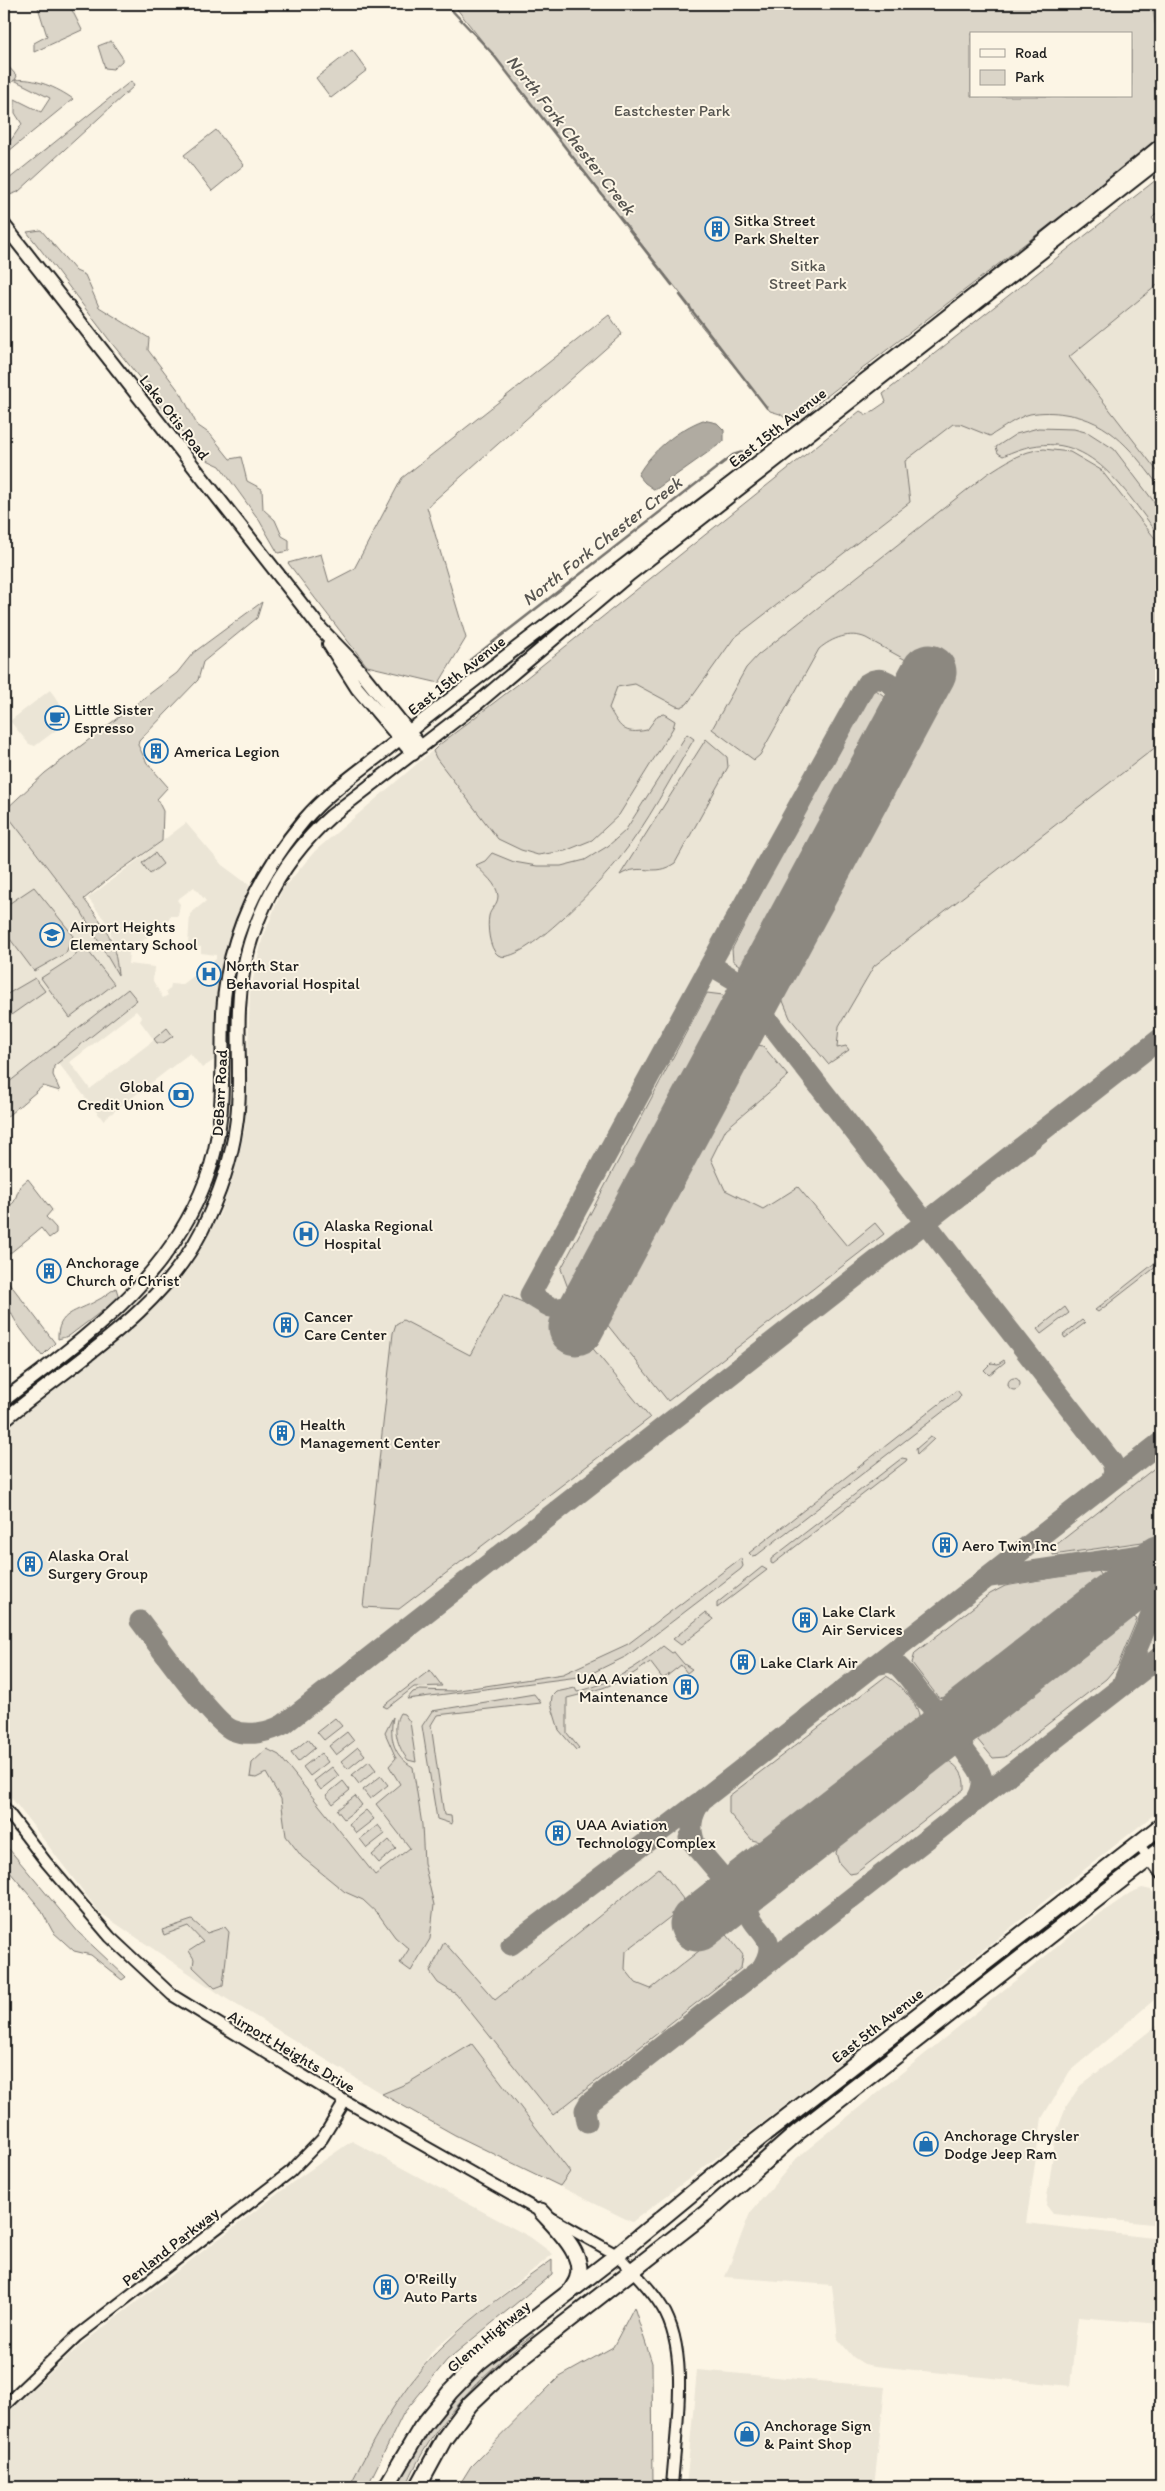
<svg xmlns="http://www.w3.org/2000/svg" width="1165" height="2491" font-family="Itim,sans-serif">
<style>
.built{fill:#ebe5d6;fill-rule:evenodd}
.green{fill:#dbd5c8;stroke:#7c7872;fill-rule:evenodd}
.water{fill:#b0aba1;stroke:#75726c}
.lines{fill:none;stroke-linecap:round;stroke-linejoin:round}
.stream{stroke:#75726c;stroke-width:2.5}
.taxiway{stroke:#8c8880;stroke-width:21}
.runway{stroke:#8c8880;stroke-width:55}
.minor-casing{stroke:#1c1c1c;stroke-width:14}
.major-casing{stroke:#1c1c1c;stroke-width:16}
.highway-casing{stroke:#1c1c1c;stroke-width:19}
.minor{stroke:#fcf5e5;stroke-width:10}
.major{stroke:#fcf5e5;stroke-width:12}
.highway{stroke:#fcf5e5;stroke-width:15}
.labels{text-anchor:middle;stroke-width:4;stroke-linejoin:round;paint-order:stroke}
.park-label{font-size:16px;fill:#555450;stroke:#fcf5e5}
.poi-label{font-size:16px;fill:#1c1c1c;stroke:#fcf5e5;text-anchor:start}
.street-label{font-size:16px;fill:#1c1c1c;stroke:#fcf5e5}
.water-label{font-size:18px;font-style:italic;fill:#575551;stroke:#fcf5e5}
</style>
<rect width="100%" height="100%" fill="#fcf5e5"/>
<filter id="ink" filterUnits="userSpaceOnUse"><feTurbulence type="fractalNoise" baseFrequency=".02" numOctaves="2"/><feDisplacementMap in="SourceGraphic" scale="10" xChannelSelector="R" yChannelSelector="G"/><feConvolveMatrix kernelMatrix="1 2 1 2 8 2 1 2 1" color-interpolation-filters="sRGB"/></filter>
<g filter="url(#ink)">
<path class="built" d="M1161 176V1809L803 2092 632 2222 455 2135 382 2094 227 1999 99 1912 4 1788V1425L132 1324 165 1294 194 1257 219 1216 232 1180 245 1127 250 993 262 940 282 890 315 851 439 745 526 678 860 411 867 415 886 402 883 394Z
M50 690 71 719 35 746 29 744 10 721Z
M4 811 117 958 109 926 88 898 186 823 222 865 249 885 225 952 218 991 216 1059 202 1068 190 1053 103 1120 56 1060 4 1099ZM194 887 206 901 190 914 188 945 201 947V953L216 955V959L182 985 171 984 170 989 166 992 168 995 163 998 153 981 154 967 128 964 129 952H133L134 944 138 945 150 935 148 931 154 926 158 929 169 920 170 916H178L180 904 177 900ZM136 1011 142 1018 140 1021 154 1040 90 1089 70 1062Z
M1142 1888 1151 1890 1161 1903V1994L1070 2071 1042 2118 1026 2223 1161 2239V2324L1078 2317 1070 2386 875 2366 864 2364 853 2357 838 2339 832 2285 725 2277 750 2213 797 2158 1080 1928 1130 1893Z
M1161 2022V2225L1053 2214 1046 2205 1056 2133 1067 2105 1080 2086Z
M352 2141 530 2237 553 2254 433 2350 391 2416 355 2487H4V2415L83 2343 297 2179Z
M697 2370 885 2387 874 2487H686Z"/>
<path class="green" d="M37 4H69L82 30 34 52V43L47 36Z
M453 4H1152L1161 58V139L792 423 780 414 770 411 691 313V307ZM971 34H1131V96H971Z
M111 41 122 57V61L113 69 105 68 98 46Z
M352 50 367 70 331 98 316 78Z
M4 62 17 76 15 80C33 77 58 88 73 99L4 155V140L9 143 22 124 15 113V99L41 112 50 98 14 80 4 94Z
M131 81 134 86 18 192 4 197V183Z
M216 130 244 165 212 191 184 155Z
M1161 176V209L1152 218 1161 231V282L1069 357 1161 476V489C1135 454 1111 420 1065 414 1054 412 1041 412 1030 414 1017 417 1002 429 990 436L960 424H953L905 461 910 502 734 638 687 704 681 707 676 706 635 684 617 687 609 708C620 727 623 735 647 730L658 715 664 714 675 721 673 728 619 815 592 840 565 851 538 855 521 850 498 839 436 758 433 751 439 745 526 678 860 411 867 415 886 402 883 394Z
M41 230 76 271 85 275 99 307 149 338 148 350 182 395 197 425 210 434 230 459 241 457 247 481 262 489 263 509 275 520 282 536 289 540V551L278 553 259 520 220 466 205 459 151 396 149 383 142 381C102 333 66 281 27 232Z
M609 315 622 334 427 507 466 638 439 683 367 666 288 563 321 554 329 582 354 569 402 478Z
M1038 428 1074 429 1089 433 1114 449 1161 511V538C1118 482 1083 418 1003 456L998 453 996 447 1016 434Z
M1044 449 1070 452 1101 470 1161 546V743L874 966 839 1026 837 1048 846 1046 849 1050 828 1064 790 1018 781 996 784 982 944 681 866 638C850 631 832 638 819 649L760 755 754 760 712 729 746 668 758 655 987 474C1006 462 1021 451 1044 449Z
M262 602 257 618 203 662 198 680 139 741 138 745 147 763 168 787 157 799 163 811 162 841 111 877 84 899C106 928 115 938 118 975L81 911 4 811 45 773 177 673 193 653Z
M876 690 887 698 888 707 755 963C747 969 741 967 733 961L732 949 862 698Z
M687 734 694 739C670 779 648 823 619 859 605 877 521 969 498 955 489 949 487 926 489 916 490 909 498 905 498 896 497 883 484 875 476 865L485 861 492 853 514 862 537 866H561L585 860 608 846 625 831Z
M706 739 727 757 728 767 675 863C653 878 642 862 620 875Z
M155 853 163 864 150 874 142 863Z
M34 887 73 935 66 953 34 971 4 931V907Z
M81 942 114 984 70 1018 41 978 75 956Z
M35 978 45 991 4 1020V996Z
M128 989 137 1000 54 1066 53 1075 60 1091 43 1086 4 1119V1086Z
M707 993 723 995 729 1001 730 1011 588 1274 575 1286 568 1288 561 1269Z
M167 1028 173 1036 163 1043H157L154 1039Z
M757 1045 763 1046 788 1076 726 1129 711 1159 725 1190 763 1209 798 1187 847 1246 875 1223 884 1234 668 1401 602 1318 743 1051Z
M28 1179 52 1210 46 1217 56 1228V1233L49 1238 41 1228 4 1258V1211L14 1202 20 1186Z
M1161 1258V1263L1098 1312 1095 1310Z
M4 1276 55 1343 42 1356C20 1327 4 1315 4 1276Z
M116 1288 119 1298 69 1336 58 1339C57 1312 77 1312 96 1301 103 1298 109 1292 116 1288Z
M504 1294 566 1321 581 1334 650 1418 399 1609 363 1607 393 1333 396 1324 403 1320 470 1355Z
M1065 1307 1069 1313 1041 1334 1037 1329Z
M1082 1320 1085 1323 1065 1338 1063 1335Z
M1004 1360 1005 1362 989 1375 984 1370 991 1363 998 1364Z
M1008 1384a6 6 0 1 1 12 0a6 6 0 1 1-12 0Z
M957 1390 961 1395 958 1400 757 1555 752 1556 749 1553Z
M930 1437 934 1439 917 1455 916 1449Z
M902 1458 907 1459 906 1461 773 1564 771 1563V1559Z
M1161 1463V1532L1149 1541 1053 1555 1052 1548Z
M741 1558 743 1566 741 1569 627 1656 586 1676 407 1699 413 1692 420 1690 453 1691 563 1674 628 1644Z
M762 1567 767 1570 717 1608V1603Z
M1097 1570 1102 1578 948 1699 938 1697 912 1663 915 1653 990 1594 1005 1586Z
M705 1613 713 1619 712 1621 681 1645 673 1639Z
M1132 1616 1137 1619 1118 1665 1106 1679 1005 1757 993 1758 977 1739 980 1732Z
M663 1646 672 1653 674 1652 684 1664 692 1669 687 1673 681 1665 663 1679 650 1662C623 1683 600 1690 567 1698V1733L579 1748 576 1750 559 1730 551 1704 552 1696 556 1692 575 1688 577 1692C611 1683 637 1668 663 1646Z
M430 1670 442 1686 414 1687 387 1708 383 1706Z
M886 1676C897 1681 917 1703 919 1715 920 1718 918 1723 917 1727L764 1843 752 1840 729 1813V1796Z
M534 1694 541 1703 437 1715 431 1725 444 1815 451 1816 452 1824 437 1819 422 1726 432 1711Z
M400 1713 404 1714 410 1722 416 1762 408 1760C398 1748 391 1727 400 1713Z
M393 1717C389 1739 394 1756 413 1767L422 1825 424 1863 434 1905 430 1939 411 1971 400 1963 409 1949 395 1937 379 1915 363 1900 345 1892 302 1857 286 1836 281 1799 266 1773 256 1778 250 1777 252 1763 267 1749 279 1755 375 1875 410 1848 376 1804 400 1784 389 1766 396 1758 385 1733Z
M335 1718 342 1726 324 1740 317 1732Z
M347 1732 354 1741 336 1755 329 1746Z
M308 1739 315 1748 298 1762 291 1753Z
M358 1747 365 1755 348 1769 341 1761Z
M321 1753 328 1762 310 1776 303 1767Z
M947 1760C959 1767 965 1775 964 1789L856 1873 849 1874 839 1863 836 1853 839 1843 938 1763Z
M369 1761 376 1770 359 1784 352 1775Z
M332 1767 339 1776 321 1790 314 1781Z
M381 1776 388 1785 370 1799 363 1790Z
M343 1781 350 1790 333 1804 326 1795Z
M355 1796 362 1805 344 1819 337 1810Z
M366 1810 374 1819 356 1833 349 1824Z
M378 1825 385 1834 367 1848 360 1839Z
M389 1840 396 1849 379 1863 372 1855Z
M4 1843 79 1933 126 1977 122 1980 91 1955 74 1951 53 1932 40 1908 4 1865Z
M659 1868 687 1904 626 1951 625 1969 636 1983 651 1989 724 1931 743 1955 741 1968 553 2115 469 2010 456 1994 438 1983 430 1972 444 1942 495 2000Z
M192 1920 207 1933 225 1927 229 1932 223 1985 215 1988 193 1967 194 1959 189 1951 203 1942 188 1926 164 1935 162 1930Z
M472 2044 570 2172 560 2186 455 2135 382 2094 408 2083Z
M552 2260V2274L447 2360 403 2414 367 2487H349C375 2437 402 2384 444 2345 476 2313 515 2287 552 2260Z
M634 2307 652 2363 653 2487H458L471 2466 558 2378 613 2347Z
M530 2333 534 2334C481 2374 431 2424 406 2487H396C403 2474 409 2459 417 2446 445 2400 487 2364 530 2333Z"/>
<path class="water" d="M703 420 717 423 724 430V441L655 490 645 483 638 475C651 451 679 429 703 420Z"/>
<g class="lines">
<path class="stream" d="M446 4 492 53 672 285
M680 295 767 408
M470 660 733 455 752 449"/>
<path class="taxiway" d="M710 965 737 981 752 1000 1112 1462 1114 1472 1111 1481
M608 1269C595 1284 574 1314 551 1307 544 1304 537 1299 530 1295L710 965 866 684C875 678 882 677 891 684 910 698 898 722 892 741
M990 1577 1161 1552
M140 1621C156 1642 213 1722 232 1730 249 1737 270 1732 284 1724L1161 1038
M875 1665 890 1662 897 1665C924 1689 929 1729 973 1709
M1122 1685 1161 1591
M973 1709C968 1716 962 1722 960 1730 954 1759 999 1766 975 1802
M926 1746 936 1727 932 1707
M689 1838 724 1879 739 1881 759 1876
M697 1848C689 1830 690 1816 702 1800L1161 1442
M759 1876C754 1885 748 1895 748 1906 750 1933 784 1934 761 1969
M511 1945 698 1803
M587 2122 585 2110 589 2103 1161 1656"/>
<path class="runway" d="M576 1328 929 672
M697 1924 1161 1562"/>
<g class="minor-casing">
<path id="minor" d="M4 1807 46 1862 110 1937 172 1995 345 2101 617 2255C633 2271 650 2288 662 2307 691 2353 675 2434 672 2487
M1138 1844 1161 1874
M4 2406 77 2336 290 2172 322 2139 345 2101"/>
</g>
<g class="major-casing">
<path id="major" d="M4 225 321 629 352 661 421 747
M329 644 357 688 413 754
M4 1400C86 1336 167 1282 206 1180 227 1125 221 1069 223 1012 227 939 259 874 305 819 328 792 360 771 387 749 447 701 509 654 570 607 768 454 968 303 1161 145
M4 1420C73 1362 160 1313 202 1230 218 1198 231 1162 236 1126 242 1088 237 1047 239 1009 242 935 276 865 331 816L479 702 630 574 1161 159"/>
</g>
<g class="highway-casing">
<path id="highway" d="M541 2211C558 2230 593 2261 573 2287
M386 2487 421 2428 450 2392 479 2362 617 2255 742 2152 1161 1826
M418 2487 444 2439 470 2404 509 2367 706 2213 798 2132 1161 1849"/>
</g>
<use href="#minor" class="minor"/>
<use href="#major" class="major"/>
<use href="#highway" class="highway"/>
</g>
</g>
<defs>
<g id="building-ring" transform="scale(1.25)"><circle r="9.5" fill="#fcf5e5" stroke="#1f6fb2" stroke-width="1.5"/><path d="M-4-6H4V6H1V3H-1V6H-4ZM-2.5-4.3h1.7v1.8h-1.7ZM.8-4.3h1.7v1.8H.8ZM-2.5-1h1.7V.8h-1.7ZM.8-1h1.7V.8H.8Z" fill="#1f6fb2"/></g>
<g id="cafe-ring" transform="scale(1.25)"><circle r="9.5" fill="#fcf5e5" stroke="#1f6fb2" stroke-width="1.5"/><path d="M-5.5-4.5H6V0H3Q3 3.5 0 3.5H-2.5Q-5.5 3.5-5.5 0ZM3-3.2v2h1.7v-2ZM-6 4.5H4V6H-6Z" fill="#1f6fb2"/></g>
<g id="school-ring" transform="scale(1.25)"><circle r="9.5" fill="#fcf5e5" stroke="#1f6fb2" stroke-width="1.5"/><path d="M0-5L7-2L0 1L-7-2ZM-4 1L0 2.5L4 1V4Q0 6-4 4Z" fill="#1f6fb2"/></g>
<g id="hospital-ring" transform="scale(1.25)"><circle r="9.5" fill="#fcf5e5" stroke="#1f6fb2" stroke-width="1.5"/><path d="M-5-5h3v3.5h4V-5h3V5h-3V1.5h-4V5h-3Z" fill="#1f6fb2"/></g>
<g id="bank-ring" transform="scale(1.25)"><circle r="9.5" fill="#fcf5e5" stroke="#1f6fb2" stroke-width="1.5"/><path d="M-6-4H6V4H-6ZM0-2.3a2.3 2.3 0 1 0 0 4.6a2.3 2.3 0 1 0 0-4.6Z" fill="#1f6fb2"/></g>
<g id="shop-ring" transform="scale(1.25)"><circle r="9.5" fill="#fcf5e5" stroke="#1f6fb2" stroke-width="1.5"/><path d="M-5-2.5h2.3a2.7 3.5 0 0 1 5.4 0H5L5.5 6h-11ZM-1.5-2.5h3a1.5 2.3 0 0 0-3 0Z" fill="#1f6fb2"/></g>
</defs>
<g fill-rule="evenodd">
<use href="#building-ring" x="717" y="229"/>
<use href="#cafe-ring" x="57" y="718"/>
<use href="#building-ring" x="156" y="751"/>
<use href="#school-ring" x="52" y="935"/>
<use href="#hospital-ring" x="209" y="974"/>
<use href="#bank-ring" x="181" y="1095"/>
<use href="#hospital-ring" x="306" y="1234"/>
<use href="#building-ring" x="49" y="1271"/>
<use href="#building-ring" x="286" y="1325"/>
<use href="#building-ring" x="282" y="1433"/>
<use href="#building-ring" x="945" y="1545"/>
<use href="#building-ring" x="30" y="1564"/>
<use href="#building-ring" x="805" y="1620"/>
<use href="#building-ring" x="743" y="1662"/>
<use href="#building-ring" x="686" y="1687"/>
<use href="#building-ring" x="558" y="1833"/>
<use href="#shop-ring" x="926" y="2144"/>
<use href="#building-ring" x="386" y="2287"/>
<use href="#shop-ring" x="747" y="2434"/>
</g>
<g class="labels">
<g class="park-label">
<text x="672" y="116">Eastchester Park</text>
<text x="808" y="271">Sitka<tspan x="808" dy="18">Street Park</tspan></text>
</g>
<g class="poi-label">
<text x="734" y="226">Sitka Street<tspan x="734" dy="18">Park Shelter</tspan></text>
<text x="74" y="715">Little Sister<tspan x="74" dy="18">Espresso</tspan></text>
<text x="174" y="757">America Legion</text>
<text x="70" y="932">Airport Heights<tspan x="70" dy="18">Elementary School</tspan></text>
<text x="226" y="971">North Star<tspan x="226" dy="18">Behavorial Hospital</tspan></text>
<text x="164" y="1092" text-anchor="end">Global<tspan x="164" dy="18">Credit Union</tspan></text>
<text x="324" y="1231">Alaska Regional<tspan x="324" dy="18">Hospital</tspan></text>
<text x="66" y="1268">Anchorage<tspan x="66" dy="18">Church of Christ</tspan></text>
<text x="304" y="1322">Cancer<tspan x="304" dy="18">Care Center</tspan></text>
<text x="300" y="1430">Health<tspan x="300" dy="18">Management Center</tspan></text>
<text x="962" y="1551">Aero Twin Inc</text>
<text x="48" y="1561">Alaska Oral<tspan x="48" dy="18">Surgery Group</tspan></text>
<text x="822" y="1617">Lake Clark<tspan x="822" dy="18">Air Services</tspan></text>
<text x="760" y="1668">Lake Clark Air</text>
<text x="668" y="1684" text-anchor="end">UAA Aviation<tspan x="668" dy="18">Maintenance</tspan></text>
<text x="576" y="1830">UAA Aviation<tspan x="576" dy="18">Technology Complex</tspan></text>
<text x="944" y="2141">Anchorage Chrysler<tspan x="944" dy="18">Dodge Jeep Ram</tspan></text>
<text x="404" y="2284">O'Reilly<tspan x="404" dy="18">Auto Parts</tspan></text>
<text x="764" y="2431">Anchorage Sign<tspan x="764" dy="18">&amp; Paint Shop</tspan></text>
</g>
<g class="street-label">
<text transform="translate(175 417) rotate(52)" y="6">Lake Otis Road</text>
<text transform="translate(777 427) rotate(-38)" y="6">East 15th Avenue</text>
<text transform="translate(456 675) rotate(-38)" y="6">East 15th Avenue</text>
<text transform="translate(219 1093) rotate(-87)" y="6">DeBarr Road</text>
<text transform="translate(877 2025) rotate(-38)" y="6">East 5th Avenue</text>
<text transform="translate(292 2051) rotate(31)" y="6">Airport Heights Drive</text>
<text transform="translate(170 2246) rotate(-38)" y="6">Penland Parkway</text>
<text transform="translate(488 2336) rotate(-40)" y="6">Glenn Highway</text>
</g>
<g class="water-label">
<text transform="translate(571 135) rotate(52)" y="6">North Fork Chester Creek</text>
<text transform="translate(602 541) rotate(-38)" y="6">North Fork Chester Creek</text>
</g>
</g>
<rect width="1165" height="2491" fill="none" stroke="#fcf5e5" stroke-width="20"/>
<rect x="10" y="10" width="1145" height="2471" fill="none" stroke="#1c1c1c" stroke-width="2" filter="url(#ink)"/>
<rect x="970" y="32" width="162" height="65" fill="#fcf5e5" stroke="#a29e95"/>
<rect x="980" y="49" width="25" height="8" fill="#fcf5e5" stroke="#a29e95"/>
<text x="1015" y="58" font-size="15" fill="#1c1c1c">Road</text>
<rect x="980" y="70" width="25" height="15" fill="#dbd5c8" stroke="#a29e95"/>
<text x="1015" y="82" font-size="15" fill="#1c1c1c">Park</text>
</svg>
